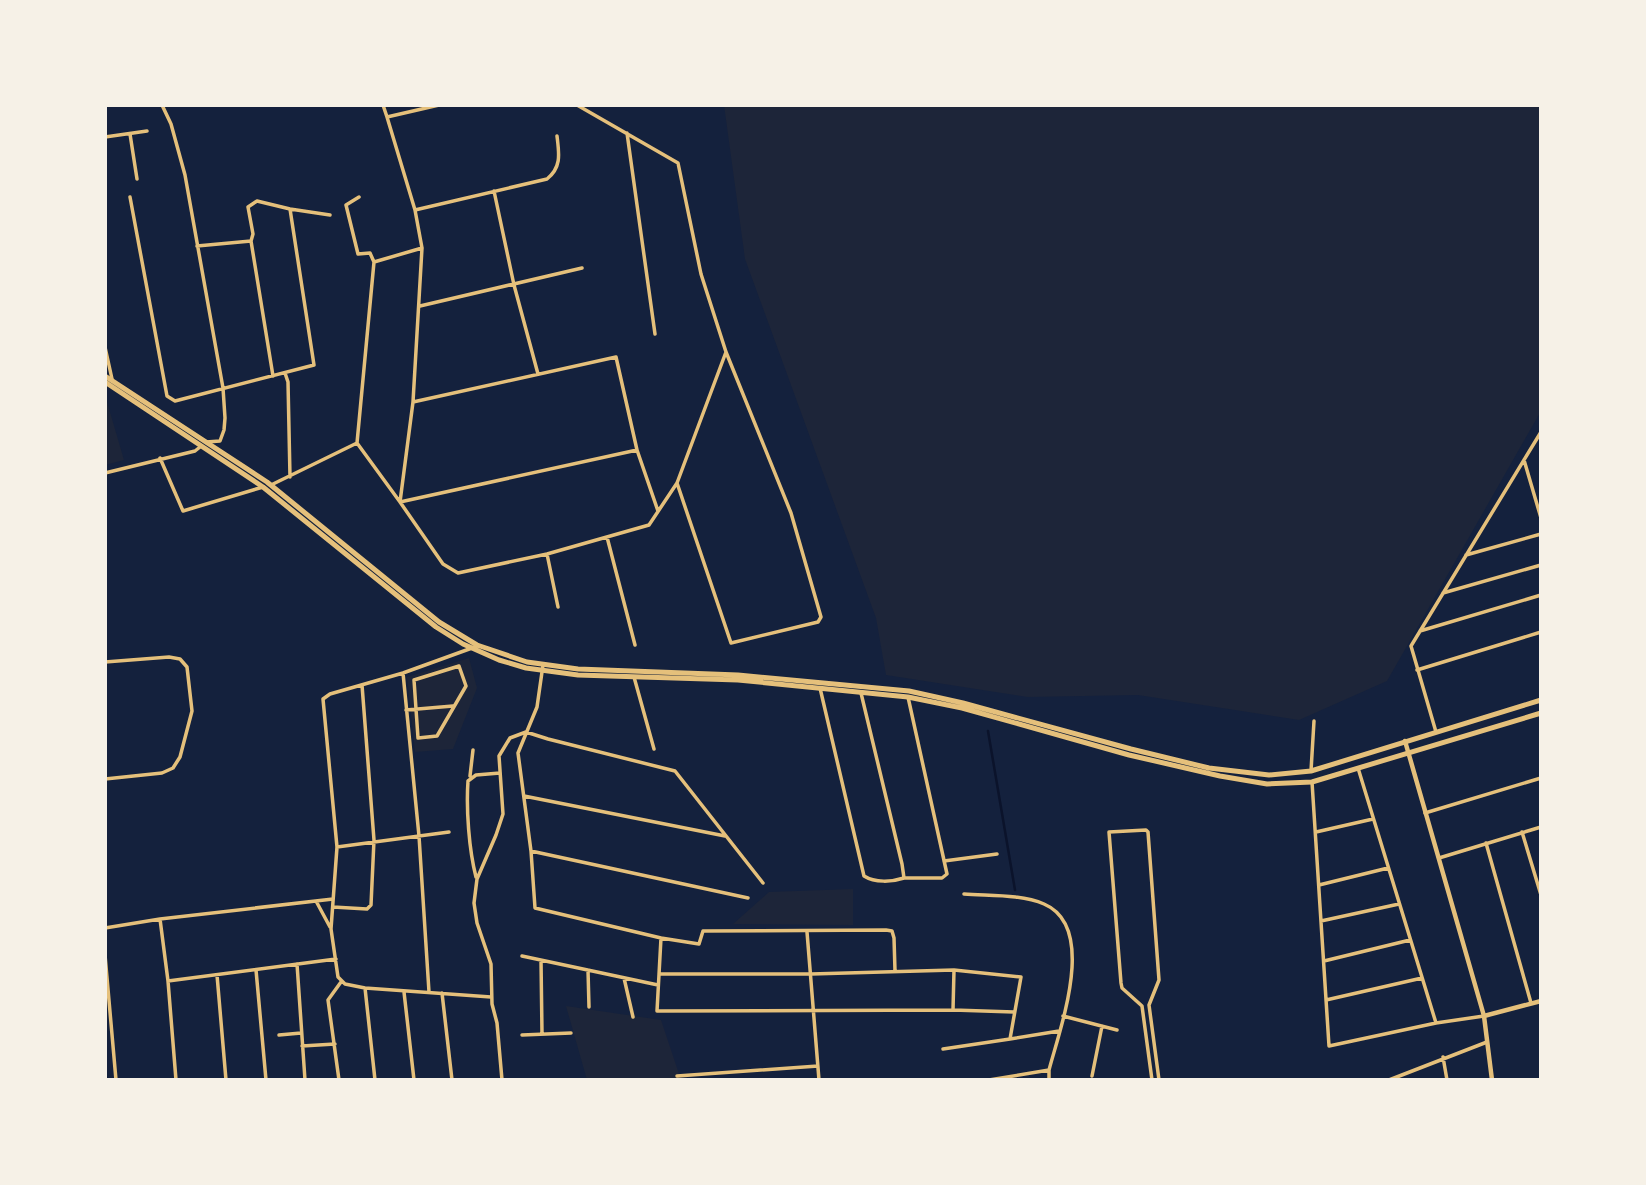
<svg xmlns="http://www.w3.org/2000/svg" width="1646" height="1185" font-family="'Space Grotesk',sans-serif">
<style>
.green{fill:#1d2539}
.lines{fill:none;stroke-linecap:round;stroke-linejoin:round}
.stream{stroke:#0b132b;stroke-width:2.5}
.minor{stroke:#e5c07b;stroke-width:3.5}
.tertiary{stroke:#e5c07b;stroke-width:4.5}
.secondary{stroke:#e5c07b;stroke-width:5}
</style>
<rect width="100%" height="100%" fill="#14213d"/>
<path class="green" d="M724 105H1541V411L1387 681 1299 720 1138 695 1028 697 886 675 876 618 745 259Z
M105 395 124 460 105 465Z
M469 658 477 688 453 749 415 752 407 677Z
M853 889V925L733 924 769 892Z
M566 1006 661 1020 681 1080H587Z"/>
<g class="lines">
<path class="stream" d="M988 731 1015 890"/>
<path class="minor" d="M162 105 171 124 185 175 223 388 225 418 224 430 220 441 206 442
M383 105 387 117
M439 105 387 117 415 210 422 248 413 402 400 502 443 564 458 573 547 554 649 525 677 483 726 352
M577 105 678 163 701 274 726 352 791 513 821 617 818 622 731 643 677 483
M627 133 655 334
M130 134 137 179
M105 137 147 131
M494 191 514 285 538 374
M130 197 167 396 175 401 314 365 290 209
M359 197 346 205 358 254 370 253 374 262
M415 210 547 179C562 167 559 153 557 136
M251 241 273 376
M197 246 251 241 253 234 248 207 257 201 290 209 330 215
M420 306 582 268
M105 347 112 379
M285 373 288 382 290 477
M413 402 616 357 637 450 658 511
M357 443 374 262 422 248
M160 458 183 511 263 487
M1524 460 1541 518
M105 473 195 451 200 447
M271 485 357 443 400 502 637 450
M607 537 635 645
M547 554 558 607
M1466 555 1541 534
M1443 593 1541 565
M1420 631 1541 595
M472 648 403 673 330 694 323 699 337 847 331 929 338 977 345 984 365 988 491 997
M105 662 169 657 180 659 187 667 192 711 180 757 173 768 162 773 105 779
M543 665 537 707 518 753 531 851 535 908 661 938 657 1011 953 1010 1014 1012
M459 666 466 686 437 736 418 738 414 680Z
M1417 670 1541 632
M403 673 419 836 429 992
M634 677 654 749
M820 688 864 876C875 883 892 882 904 878L902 864 861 693
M406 710 453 706
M1436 732 1411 646 1541 432
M1358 768 1436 1023
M1311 771 1314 721
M470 776 473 750
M1312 782 1329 1046 1436 1023 1484 1016
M524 796 725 836
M1425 813 1541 778
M1316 832 1373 819
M1522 832 1541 895
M1486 843 1531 1003
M337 847 449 832
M531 851 748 898
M1439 858 1541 827
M944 861 997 854
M476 877C469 850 466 809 468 781L476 775 500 773
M904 878H942L947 874 908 697
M1319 885 1388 868
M964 894C989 896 1021 894 1044 904 1098 927 1060 1028 1049 1070V1080
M316 901 330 927
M333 907 367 909 371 905 374 840 362 685
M160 919 168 981 176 1080
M1321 921 1399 904
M105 928 160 919 333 899
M807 932 819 1080
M661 938 699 944 703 931 886 930 892 931 894 938 895 971
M105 955 116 1080
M522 956 658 985
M541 960 542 1033
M1324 961 1410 940
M297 964 305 1080
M256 970 266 1080
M588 970 589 1007
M659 974H811L954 970 1021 977 1010 1039 1059 1031
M217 975 226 1080
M624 978 633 1017
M168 981 336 959
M365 988 375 1080
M404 992 414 1080
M442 993 452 1080
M1326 1000 1422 978
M953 1010 954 970
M1063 1016 1117 1030
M279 1035 301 1033
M522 1035 571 1033
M302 1046 335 1044
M943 1049 1010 1039
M1443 1057 1447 1080
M677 1076 818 1066
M1092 1076 1102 1026
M339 1080 328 1000 341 982
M502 1080 497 1023 492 1004 491 964 477 923 474 903 477 879 496 835 503 814 499 756 510 738 526 732 548 739 675 771 763 883
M989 1080 1049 1070
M1152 1080 1142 1006 1122 988 1121 983 1109 832 1146 830 1148 832 1159 980 1149 1005 1159 1080
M1389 1080 1487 1042"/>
<path class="tertiary" d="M1405 741 1484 1016 1492 1080
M1484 1016 1541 1001"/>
<path class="secondary" d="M105 376 267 482 439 622 477 645 527 662 578 669 738 675 909 691 963 703 1131 749 1209 768 1269 775 1311 771 1541 700
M105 382 263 487 436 627 463 644 499 660 526 668 578 675 738 680 908 697 962 708 1129 755 1220 776 1267 784 1312 782 1541 713"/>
</g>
<rect width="1646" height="1185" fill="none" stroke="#f6f1e7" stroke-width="214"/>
</svg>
